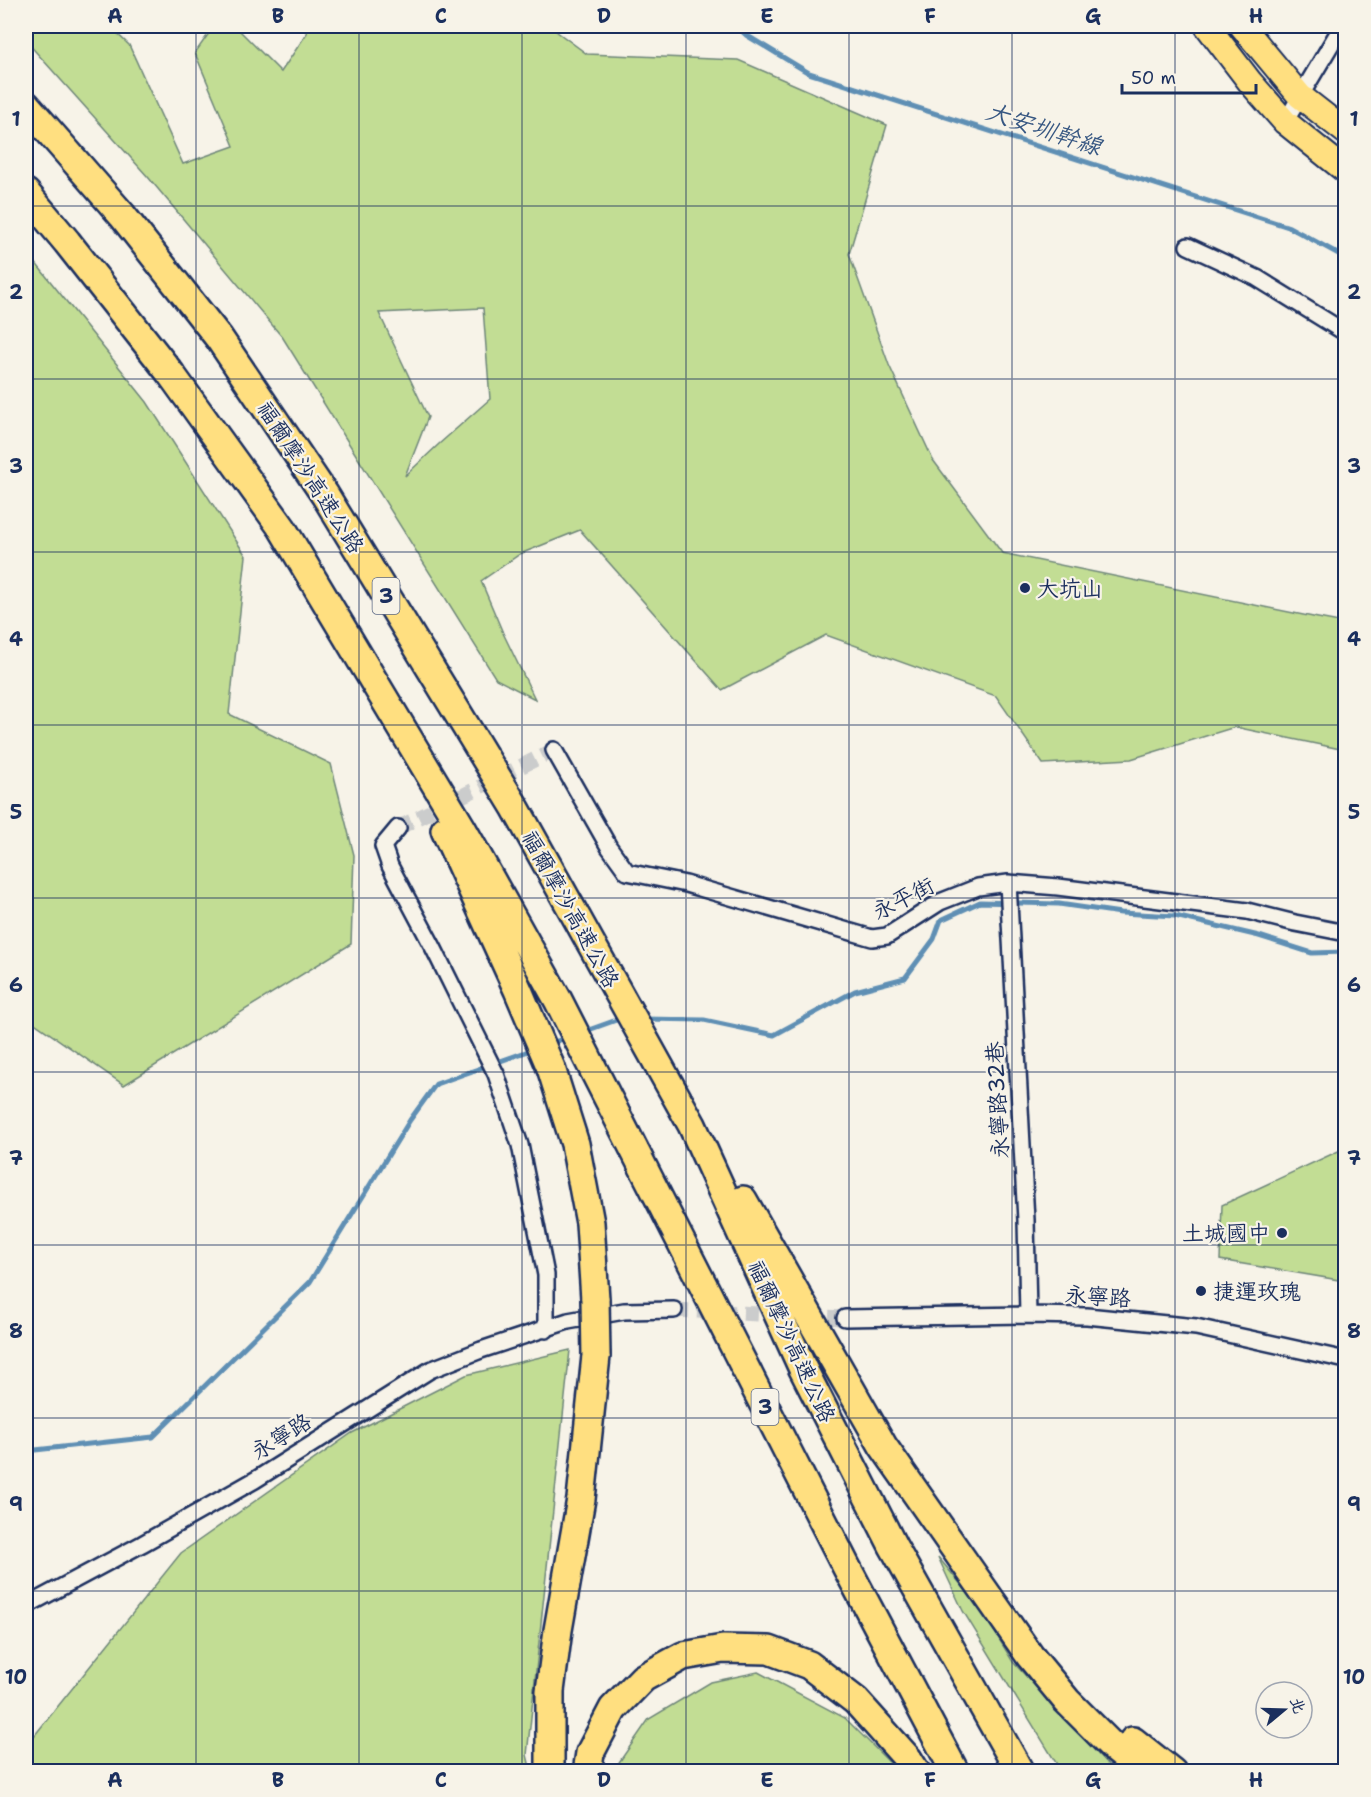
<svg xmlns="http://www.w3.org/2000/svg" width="1371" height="1797" font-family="'Shantell Sans','LXGW WenKai TC',sans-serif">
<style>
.green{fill:#c2dd94;stroke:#6e8679;stroke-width:1.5;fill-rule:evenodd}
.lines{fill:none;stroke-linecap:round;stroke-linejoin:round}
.stream{stroke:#5f8fb4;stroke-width:5}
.street-tunnel{stroke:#cbcccc;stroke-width:15;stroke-dasharray:15 8;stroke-linecap:butt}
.street-casing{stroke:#1b2f5e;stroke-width:20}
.primary-casing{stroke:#1b2f5e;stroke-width:28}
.highway-casing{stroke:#1b2f5e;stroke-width:32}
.street{stroke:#f7f3e8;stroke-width:15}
.primary{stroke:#ffdf80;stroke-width:24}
.highway{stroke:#ffdf80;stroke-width:27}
.highway-bridge-casing{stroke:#1b2f5e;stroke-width:32;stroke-linecap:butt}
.highway-bridge{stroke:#ffdf80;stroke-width:27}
.grid{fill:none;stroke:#1b2f5e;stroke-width:1.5;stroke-opacity:0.55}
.poi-dot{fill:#1b2f5e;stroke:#f7f3e8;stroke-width:2}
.labels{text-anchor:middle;stroke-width:4.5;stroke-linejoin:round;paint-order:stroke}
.shield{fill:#f7f3e8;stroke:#5d6a87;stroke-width:1.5}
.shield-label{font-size:21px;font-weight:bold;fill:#1b2f5e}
.street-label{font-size:22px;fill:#1b2f5e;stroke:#f7f3e8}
.poi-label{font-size:22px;fill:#1b2f5e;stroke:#f7f3e8;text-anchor:start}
.water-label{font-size:24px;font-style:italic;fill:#375782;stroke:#f7f3e8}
.neatline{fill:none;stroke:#1b2f5e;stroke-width:2}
.grid-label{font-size:20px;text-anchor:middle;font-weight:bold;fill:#1b2f5e}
</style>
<rect width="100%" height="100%" fill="#f7f3e8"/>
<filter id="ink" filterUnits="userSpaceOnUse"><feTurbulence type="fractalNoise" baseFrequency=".0167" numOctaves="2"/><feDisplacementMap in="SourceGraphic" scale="12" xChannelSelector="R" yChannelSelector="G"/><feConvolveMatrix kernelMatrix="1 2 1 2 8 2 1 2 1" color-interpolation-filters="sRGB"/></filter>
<g filter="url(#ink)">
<path class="green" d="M26 26H109L129 45 183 164 234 146 195 53 214 26H235L281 72 307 33 301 26H549L587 54 738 60 887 125 849 254 889 365 933 460 1002 553 1318 618 1345 623V750L1235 727 1131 759 1043 764 996 696 826 635 722 690 580 530 520 554 481 581 503 633 535 699 496 679 283 338 148 177 26 41ZM483 308 490 399 439 444 405 476 428 417 379 313Z
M26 251 147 402 246 556 229 714 331 764 354 855 351 944 124 1085 26 1017Z
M1345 1148V1281L1220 1260 1222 1205Z
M570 1350 527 1755 531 1771H26V1746L181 1553 352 1433 466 1375Z
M938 1557 979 1606 1013 1662 1109 1766 1117 1771H1061L963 1611Z
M758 1672 845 1718 891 1764 896 1771H613L649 1719 711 1682Z"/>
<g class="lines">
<path class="stream" d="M736 26 746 35 809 73 1289 227 1346 258
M643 1019 704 1020 774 1035 855 991 905 978 934 939 941 920 980 902 1059 904 1121 913 1175 916 1259 936 1312 953 1346 952
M583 1032 622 1018
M549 1044 568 1037
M26 1451 153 1437 310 1282 410 1120 436 1084 534 1049"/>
<path class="street-tunnel" d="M398 828 554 750
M674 1310 782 1315
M806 1316 845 1318"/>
<g class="street-casing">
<path id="street" d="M1285 122 1342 26
M1188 246 1257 278 1346 333
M554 750 609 847 627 872 686 884 872 938 887 936 940 902 978 887 1008 883 1058 887 1247 911 1295 923 1346 933
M398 828 383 846 390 866 433 947 496 1074 520 1145 546 1275V1330
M1008 883 1026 1220 1028 1315
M845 1318 1028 1315 1087 1316 1196 1327 1346 1360
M26 1606 142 1544 255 1480 430 1370 481 1350 568 1321 624 1311 674 1310"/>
</g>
<g class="primary-casing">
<path id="primary" d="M1207 26 1250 82 1285 122 1346 171
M1242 26 1300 96 1346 132"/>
</g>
<g class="highway-casing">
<path id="highway" d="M26 105 122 215 219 338 325 495 515 807 692 1125 803 1369 893 1546 1020 1772
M26 193 67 242 171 374 282 528 463 830 558 1000 847 1568 955 1772
M445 830 518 990 551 1068 575 1144 590 1223 595 1299
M743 1200 883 1446 1030 1656 1067 1701 1114 1748 1144 1772
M1133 1741 1172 1772
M550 1772V1691L558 1630 581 1499 596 1356
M587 1772 590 1753 613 1709 643 1678 683 1656 723 1649 769 1650 809 1665 856 1701 908 1759 916 1772"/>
</g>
<use href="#street" class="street"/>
<use href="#primary" class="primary"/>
<use href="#highway" class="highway"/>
<g class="highway-bridge-casing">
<path id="highway-bridge" d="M595 1299 596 1356"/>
</g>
<use href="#highway-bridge" class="highway-bridge"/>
</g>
</g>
<path class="grid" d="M196 26V1772M359 26V1772M522 26V1772M686 26V1772M849 26V1772M1012 26V1772M1175 26V1772M26 206H1346M26 379H1346M26 552H1346M26 725H1346M26 898H1346M26 1072H1346M26 1245H1346M26 1418H1346M26 1591H1346"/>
<g class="poi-dot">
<circle cx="1025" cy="588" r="6"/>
<circle cx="1282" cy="1233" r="6"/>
<circle cx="1201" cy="1291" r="6"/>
</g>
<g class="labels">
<g class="shield">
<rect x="372.5" y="578" width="27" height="36" rx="4.5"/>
<rect x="751.5" y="1389" width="27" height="36" rx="4.5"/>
</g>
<g class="shield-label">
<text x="386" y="603">3</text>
<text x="765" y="1414">3</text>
</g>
<g class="street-label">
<text transform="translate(311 477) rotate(57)" y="8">福爾摩沙高速公路</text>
<text transform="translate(903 898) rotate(-27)" y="8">永平街</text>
<text transform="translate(571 909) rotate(61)" y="8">福爾摩沙高速公路</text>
<text transform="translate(997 1100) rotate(-93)" y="8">永寧路32巷</text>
<text transform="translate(1098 1296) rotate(4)" y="8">永寧路</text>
<text transform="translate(792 1341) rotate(65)" y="8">福爾摩沙高速公路</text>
<text transform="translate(281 1436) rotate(-32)" y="8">永寧路</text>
</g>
<g class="poi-label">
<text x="1037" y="596">大坑山</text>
<text x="1270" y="1241" text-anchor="end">土城國中</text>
<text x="1213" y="1299">捷運玫瑰</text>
</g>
<g class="water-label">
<text transform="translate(1044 129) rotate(18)" y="8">大安圳幹線</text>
</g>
</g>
<rect width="1371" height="1797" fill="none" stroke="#f7f3e8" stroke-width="66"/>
<g transform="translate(1284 1710) rotate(71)"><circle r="28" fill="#f7f3e8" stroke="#9fa5b1" stroke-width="1.5"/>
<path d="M0-4.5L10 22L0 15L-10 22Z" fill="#1b2f5e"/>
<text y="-9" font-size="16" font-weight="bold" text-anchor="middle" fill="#1b2f5e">北</text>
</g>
<path d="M1122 84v9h134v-9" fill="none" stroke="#1b2f5e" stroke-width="3"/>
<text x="1131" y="84" font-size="18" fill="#1b2f5e" stroke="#f7f3e8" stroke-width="4.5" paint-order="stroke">50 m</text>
<rect x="33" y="33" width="1305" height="1731" class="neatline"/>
<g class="grid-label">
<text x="115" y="23">A</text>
<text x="278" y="23">B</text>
<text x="441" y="23">C</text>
<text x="604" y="23">D</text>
<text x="767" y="23">E</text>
<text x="930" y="23">F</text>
<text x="1093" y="23">G</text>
<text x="1256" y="23">H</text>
<text x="16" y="126">1</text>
<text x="1354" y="126">1</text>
<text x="16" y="299">2</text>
<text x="1354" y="299">2</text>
<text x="16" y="473">3</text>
<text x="1354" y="473">3</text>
<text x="16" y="646">4</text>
<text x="1354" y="646">4</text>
<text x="16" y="819">5</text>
<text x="1354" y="819">5</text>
<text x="16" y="992">6</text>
<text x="1354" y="992">6</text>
<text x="16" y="1165">7</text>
<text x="1354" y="1165">7</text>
<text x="16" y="1338">8</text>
<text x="1354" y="1338">8</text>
<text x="16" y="1511">9</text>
<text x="1354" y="1511">9</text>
<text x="16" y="1684">10</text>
<text x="1354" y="1684">10</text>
<text x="115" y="1787">A</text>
<text x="278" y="1787">B</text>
<text x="441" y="1787">C</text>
<text x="604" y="1787">D</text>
<text x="767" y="1787">E</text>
<text x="930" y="1787">F</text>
<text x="1093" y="1787">G</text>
<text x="1256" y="1787">H</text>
</g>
</svg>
